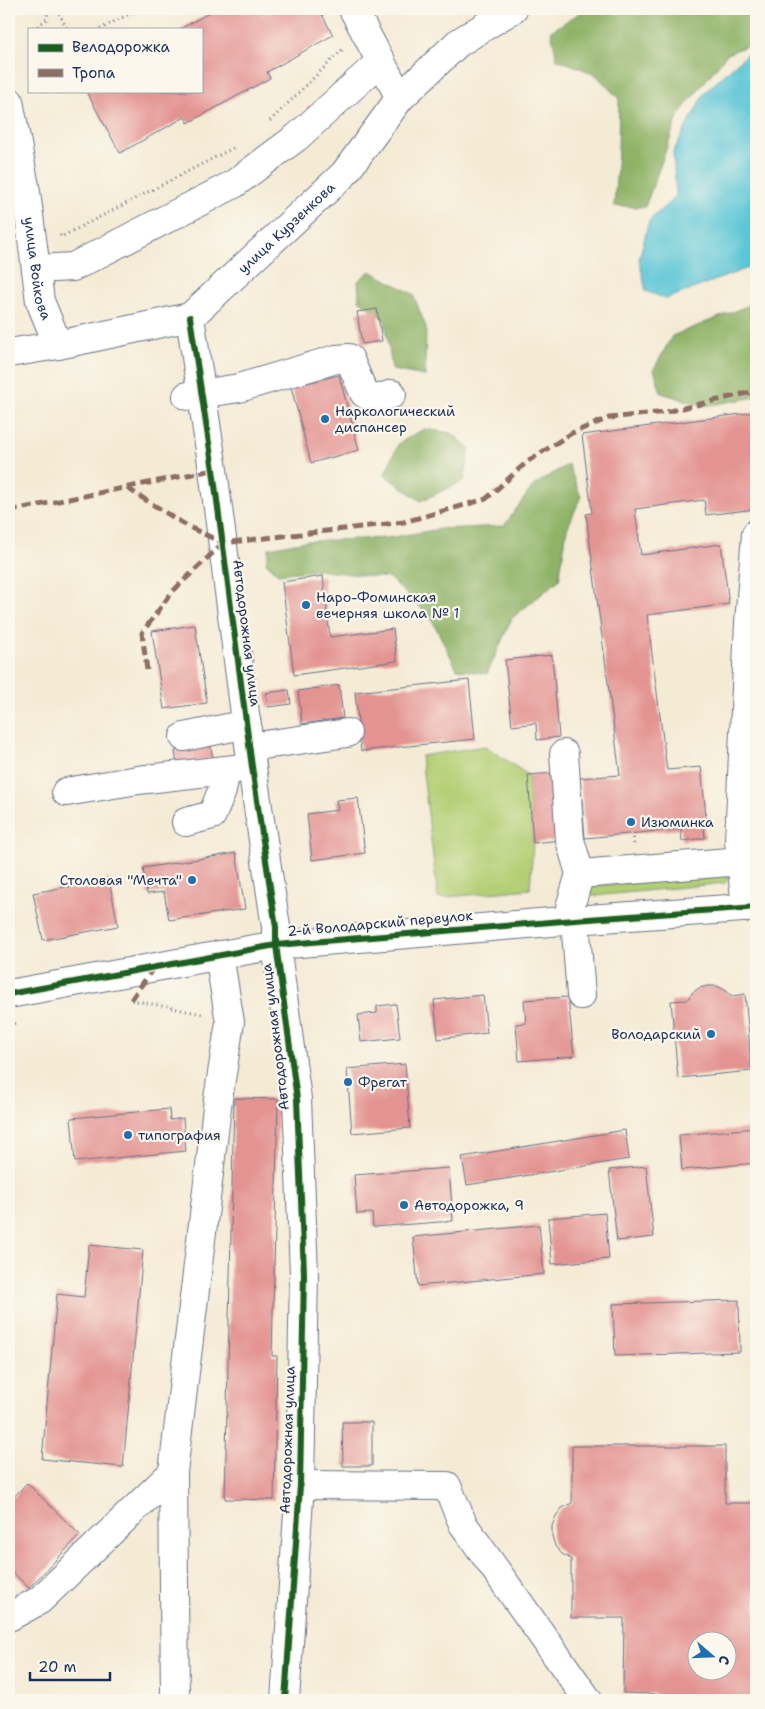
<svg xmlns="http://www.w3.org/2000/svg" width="765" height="1709" font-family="'Shantell Sans',sans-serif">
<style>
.green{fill:#b3cf75;stroke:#677f6a}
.forest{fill:#8eb266;stroke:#547062}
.water{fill:#5bc6d6;stroke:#3b7a9a}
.building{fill:#e39391;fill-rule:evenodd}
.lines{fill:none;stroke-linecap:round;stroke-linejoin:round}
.minor-casing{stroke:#677188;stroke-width:30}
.path{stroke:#677188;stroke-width:3;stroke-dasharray:1 4;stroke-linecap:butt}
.minor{stroke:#fff;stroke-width:28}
.quiet{stroke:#8d6e63;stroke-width:5;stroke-dasharray:10 5;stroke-linecap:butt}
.cycleway-casing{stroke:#fbf7ec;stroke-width:9}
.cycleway{stroke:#1b5e20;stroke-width:6}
.poi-dot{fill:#1f6fb2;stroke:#fbf7ec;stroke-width:2}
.labels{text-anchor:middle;stroke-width:4.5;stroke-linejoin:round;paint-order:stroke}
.street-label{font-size:14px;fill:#1b2f5e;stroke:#fbf7ec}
.poi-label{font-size:14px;fill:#1b2f5e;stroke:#fbf7ec;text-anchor:start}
</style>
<rect width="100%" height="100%" fill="#fbf7ec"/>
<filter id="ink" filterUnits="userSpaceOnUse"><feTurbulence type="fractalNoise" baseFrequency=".02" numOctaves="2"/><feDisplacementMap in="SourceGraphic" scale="10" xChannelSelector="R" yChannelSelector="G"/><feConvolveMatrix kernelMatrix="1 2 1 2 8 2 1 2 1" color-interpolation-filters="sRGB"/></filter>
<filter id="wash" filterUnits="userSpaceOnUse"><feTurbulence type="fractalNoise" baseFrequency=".0096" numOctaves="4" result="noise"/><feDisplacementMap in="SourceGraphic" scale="20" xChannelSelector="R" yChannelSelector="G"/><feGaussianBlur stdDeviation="1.12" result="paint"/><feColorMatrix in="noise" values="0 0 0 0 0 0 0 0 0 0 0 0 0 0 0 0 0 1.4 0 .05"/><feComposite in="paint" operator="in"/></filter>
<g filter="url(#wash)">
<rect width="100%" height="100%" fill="#f4ebd5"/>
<path class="green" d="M485 746 528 775 533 843 530 889 438 898 421 756Z
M724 874 728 876V880L725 883 594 896 590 895 587 891 588 888 593 886Z"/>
<path class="forest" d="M586 9H756V42L727 54 679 114 645 207 614 206 618 152 619 99 595 74 557 59 551 31Z
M370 271 413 294 426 327 425 376 392 370 385 320 359 300 358 281Z
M756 301V397L705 406 661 393 654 369 672 336 752 304Z
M424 429 452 433 470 449 464 481 421 501 384 475 399 443Z
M568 464 581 497 567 529 559 580 512 618 487 674 457 669 430 616 389 578 315 570 278 574 266 563 269 548 306 541 388 538 440 529 504 526 533 486Z"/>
<path class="water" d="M756 46V265L666 299 646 291 639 259 649 221 676 196 673 152 705 92Z"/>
<g id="blocks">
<path class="building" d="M216 9H319L333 35 267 72 270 78 188 123 185 117 120 153 86 91H201V29H180Z
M377 309 382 341 362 344 357 312Z
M339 375 359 450 311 463 291 387Z
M756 412V509L706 515 704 500 635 509 641 555 721 544 729 604 647 615 667 770 701 767 707 826H704L705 838 682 841 681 829 585 838 580 778 620 775 586 514 592 513 582 435Z
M323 576 330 637 393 629 397 661 294 675 282 582Z
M195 625 207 703 164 709 152 631Z
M552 655 559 737 537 740 536 723 512 726 505 660Z
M469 680 475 739 361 751 355 692Z
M339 685 343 718 302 724 298 691Z
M289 690 291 704 268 707 266 693Z
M210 744 213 758 177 765 175 751Z
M556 773 561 840 533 843 528 775Z
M358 798 365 853 312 860 307 814 338 810 336 800Z
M236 853 245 909 169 920 164 892 147 894 143 868Z
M109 879 118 926 43 940 33 893Z
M708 986H717L725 990 732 996 745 994 752 1071 678 1078 671 1001 687 1000 692 993 699 988Z
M483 995 487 1033 438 1039 434 1000Z
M568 997 574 1056 519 1061 516 1024 526 1023 524 1000Z
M396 1004 400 1038 361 1042 358 1015 377 1013V1006Z
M405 1064 410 1128 352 1133 347 1069Z
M234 1098 278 1099 272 1356H277L274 1500 225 1499Z
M169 1109 170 1120 183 1118 186 1151 75 1162 71 1118Z
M756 1128V1163L682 1170 679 1135Z
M625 1130 629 1159 467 1185 462 1157Z
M646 1166 654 1237 617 1241 609 1170Z
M449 1168 453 1221 373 1227 372 1213 357 1214 354 1175Z
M605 1213 609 1259 552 1264 548 1218Z
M539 1225 544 1274 418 1286 413 1237Z
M89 1245 143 1250 123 1467 42 1459 57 1294 84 1297Z
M739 1300 740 1352 615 1356 613 1304Z
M342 1422H372V1466H343Z
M572 1446H725V1503H756V1700H655V1694L623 1693 624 1618H571V1559L562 1554 555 1546 552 1536V1526L556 1516 562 1508 572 1503ZM698 1642H728V1672H698Z
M27 1483 80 1535 29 1588 9 1569V1502Z"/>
</g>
</g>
<g filter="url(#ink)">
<use href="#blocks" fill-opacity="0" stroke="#677188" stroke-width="1"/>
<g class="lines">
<g class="minor-casing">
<g id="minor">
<path d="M353 9 400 98"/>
<path id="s1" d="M9 101 26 192 40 301 58 345"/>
<path d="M36 269 73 267 234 184 297 137 381 61"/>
<path d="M190 317 213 470 252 767 276 927V945L297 1099 304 1274 300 1485 285 1700"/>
<path id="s2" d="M9 353 58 345 190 317 344 174 400 98 458 43 513 9"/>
<path d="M187 396 239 388 336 359 349 358 364 393 374 400 392 394"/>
<path d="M184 737 247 724"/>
<path d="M250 747 347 733"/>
<path d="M564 754 570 840 580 874"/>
<path d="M66 792 138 780 252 767"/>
<path d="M186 822 212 815 222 791 226 770"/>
<path d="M746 908 739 841 749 623 756 534"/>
<path d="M9 994 276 945 575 920 756 907"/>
<path d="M581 995 575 920 570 907 580 874 742 861"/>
<path d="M300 1485 447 1486 463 1524 588 1700"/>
<path d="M9 1617 40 1600 173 1472"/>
<path d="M175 1700 173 1472 218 1099 230 1022 219 955"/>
</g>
</g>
<path class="path" d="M57 9 67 29
M34 29 47 19 48 9
M100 29 139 9
M270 121 344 48
M60 235 61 237 235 147
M633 833 634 844
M132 1000 202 1014
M9 1024 18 1023"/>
<use href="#minor" class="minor"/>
<path class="quiet" d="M127 488 187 526 223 543 404 522 486 499 528 461 572 433 609 418 666 412 756 391
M9 511 213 470
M147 670 142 633 172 592 223 543
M131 1000 154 967"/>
<g class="cycleway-casing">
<path id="cycleway" d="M190 317 213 470 252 767 276 927V945L297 1099 304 1274 300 1485 285 1700
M9 994 276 945 575 920 756 907"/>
</g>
<use href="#cycleway" class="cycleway"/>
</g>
</g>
<g class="poi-dot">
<circle cx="325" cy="419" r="5"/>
<circle cx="306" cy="605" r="5"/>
<circle cx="631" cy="822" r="5"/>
<circle cx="192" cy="880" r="5"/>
<circle cx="711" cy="1034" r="5"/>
<circle cx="348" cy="1082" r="5"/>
<circle cx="128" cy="1135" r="5"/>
<circle cx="404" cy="1205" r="5"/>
</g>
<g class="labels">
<g class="street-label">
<text dy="5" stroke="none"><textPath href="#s2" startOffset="316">улица Курзенкова</textPath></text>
<text dy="5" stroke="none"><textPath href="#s1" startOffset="170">улица Войкова</textPath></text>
<text transform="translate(247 633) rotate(83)" y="5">Автодорожная улица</text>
<text transform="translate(380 923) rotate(-5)" y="5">2-й Володарский переулок</text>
<text transform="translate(275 1037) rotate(-97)" y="5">Автодорожная улица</text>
<text transform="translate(287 1440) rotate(-88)" y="5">Автодорожная улица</text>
</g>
<g class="poi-label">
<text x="335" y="416">Наркологический<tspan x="335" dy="16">диспансер</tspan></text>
<text x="316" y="602">Наро-Фоминская<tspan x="316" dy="16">вечерняя школа № 1</tspan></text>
<text x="641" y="827">Изюминка</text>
<text x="182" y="885" text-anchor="end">Столовая "Мечта"</text>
<text x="701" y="1039" text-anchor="end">Володарский</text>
<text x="358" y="1087">Фрегат</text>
<text x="138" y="1140">типография</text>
<text x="414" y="1210">Автодорожка, 9</text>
</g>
</g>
<rect width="765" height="1709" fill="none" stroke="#fbf7ec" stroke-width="30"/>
<rect x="28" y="28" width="175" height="65" fill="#fbf7ec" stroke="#a1a7b3"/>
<rect x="38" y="44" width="25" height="8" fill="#1b5e20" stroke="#a1a7b3"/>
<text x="72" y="52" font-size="15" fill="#1b2f5e">Велодорожка</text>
<rect x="38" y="69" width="25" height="8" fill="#8d6e63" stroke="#a1a7b3"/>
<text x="72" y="78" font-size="15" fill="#1b2f5e">Тропа</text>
<g transform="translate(712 1656) rotate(109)"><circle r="24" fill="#fbf7ec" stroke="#a1a7b3"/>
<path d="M0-4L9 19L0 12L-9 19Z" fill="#1f6fb2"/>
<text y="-8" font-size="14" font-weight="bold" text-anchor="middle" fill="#1b2f5e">С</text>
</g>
<path d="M30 1672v8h80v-8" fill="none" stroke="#1b2f5e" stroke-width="2.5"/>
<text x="38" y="1672" font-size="15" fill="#1b2f5e" stroke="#fbf7ec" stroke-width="4" paint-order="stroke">20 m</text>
</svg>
